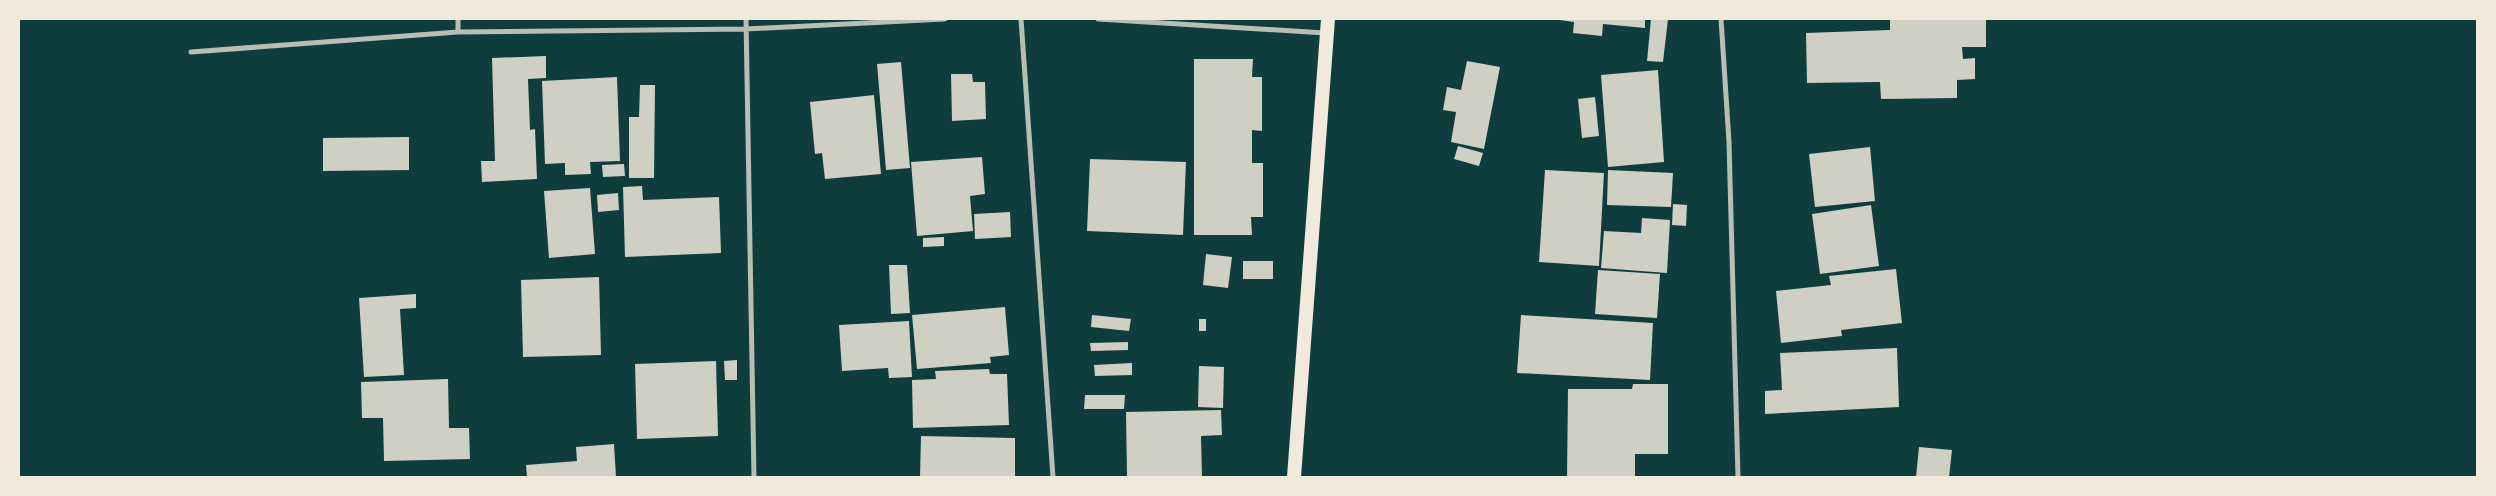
<svg xmlns="http://www.w3.org/2000/svg" width="2496" height="496" font-family="Rubik,sans-serif">
<style>
.building{fill:#cfcfc3}
.lines{fill:none;stroke-linecap:round;stroke-linejoin:round}
.minor{stroke:#b8beb3;stroke-width:5}
.trunk{stroke:#f1e9da;stroke-width:14}
</style>
<rect width="100%" height="100%" fill="#0f3d3e"/>
<path class="building" d="M1552 19H1645V28L1603 24 1602 36 1573 33 1574 22Z
M1651 19H1668L1663 62 1647 61Z
M1986 19V47H1962L1963 59 1975 58V79L1957 80V98L1881 99 1880 82 1807 83 1806 33 1890 30V20Z
M546 56V78L528 79 530 130 535 129 537 179 482 182 481 161H495L492 58Z
M1194 59H1253L1252 77H1262V131L1252 130V163H1263V217H1251L1252 235H1194Z
M1467 61 1500 67 1484 149 1451 142 1456 112 1443 110 1447 87 1461 90Z
M901 62 910 168 886 170 877 64Z
M1658 70 1664 162 1608 167 1601 75Z
M951 74H972L973 82H985L986 119 952 121Z
M617 77 620 161 590 162 591 174 565 175V163L545 164 542 81Z
M640 85H655L654 178H629V117H639Z
M874 95 881 174 825 179 822 153 815 154 810 102Z
M1595 97 1599 136 1582 138 1578 99Z
M409 137V170L323 171V138Z
M1458 146 1483 153 1479 166 1454 159Z
M1870 147 1875 201 1815 207 1809 154Z
M982 157 985 194 970 196 973 231 917 236 911 162Z
M1090 159 1186 162 1183 235 1087 231Z
M624 164 625 176 603 177 602 165Z
M1545 170 1604 173 1599 266 1539 262Z
M1608 170 1673 173 1671 207 1607 205Z
M642 186 643 200 719 197 721 253 625 257 623 187Z
M590 188 595 254 549 258 544 191Z
M618 193 619 210 598 212 597 195Z
M1673 204 1687 205 1686 226 1672 225Z
M1871 205 1879 266 1820 274 1812 214Z
M1010 212 1011 237 975 239 974 214Z
M1642 218 1670 220 1667 273 1601 268 1604 231 1641 233Z
M944 237V246L923 247V238Z
M1206 254 1232 257 1228 288 1203 285Z
M1243 261H1273V279H1243Z
M889 265H907L910 313 891 314Z
M1896 269 1902 323 1841 330 1842 336 1781 343 1776 291 1831 285 1829 276Z
M1598 270 1660 274 1657 318 1595 314Z
M599 277 601 355 523 357 521 280Z
M416 294V308L400 309 404 375 364 377 359 298Z
M1005 307 1009 355 990 357 991 363 917 369 912 315Z
M1092 315 1131 319 1129 331 1091 327Z
M1521 315 1653 323 1650 380 1517 373Z
M1199 319H1206V331H1199Z
M909 321 912 377 889 378 888 368 842 371 839 325Z
M1128 342V350L1091 351 1090 343Z
M1897 348 1899 407 1765 414V391L1782 390 1780 353Z
M737 360V380H725L724 361Z
M716 361 718 436 637 439 635 364Z
M1132 363V375L1095 376 1094 365Z
M1199 366 1224 367 1223 408 1198 407Z
M989 369 990 374H1007L1009 425 913 428 912 380 936 379 935 371Z
M448 379 449 428H469L470 459 384 461 383 418H362L361 382Z
M1633 384H1668V454H1635V477H1567L1568 389H1632Z
M1085 395H1125L1124 409H1084Z
M1221 410 1222 435 1201 436 1202 477H1127L1126 412Z
M921 436 1015 438V477H920Z
M614 444 616 477H527L526 465 577 461 576 447Z
M1919 447 1952 450 1949 477H1916Z"/>
<g class="lines">
<path class="minor" d="M458 19V32L746 29 945 19
M746 19 754 477
M1021 19 1053 477
M1098 19 1325 33
M1721 19 1729 142 1738 477
M191 52 458 32"/>
<path class="trunk" d="M1294 477 1328 19"/>
</g>
<rect width="2496" height="496" fill="none" stroke="#f1e9da" stroke-width="40"/>
</svg>
